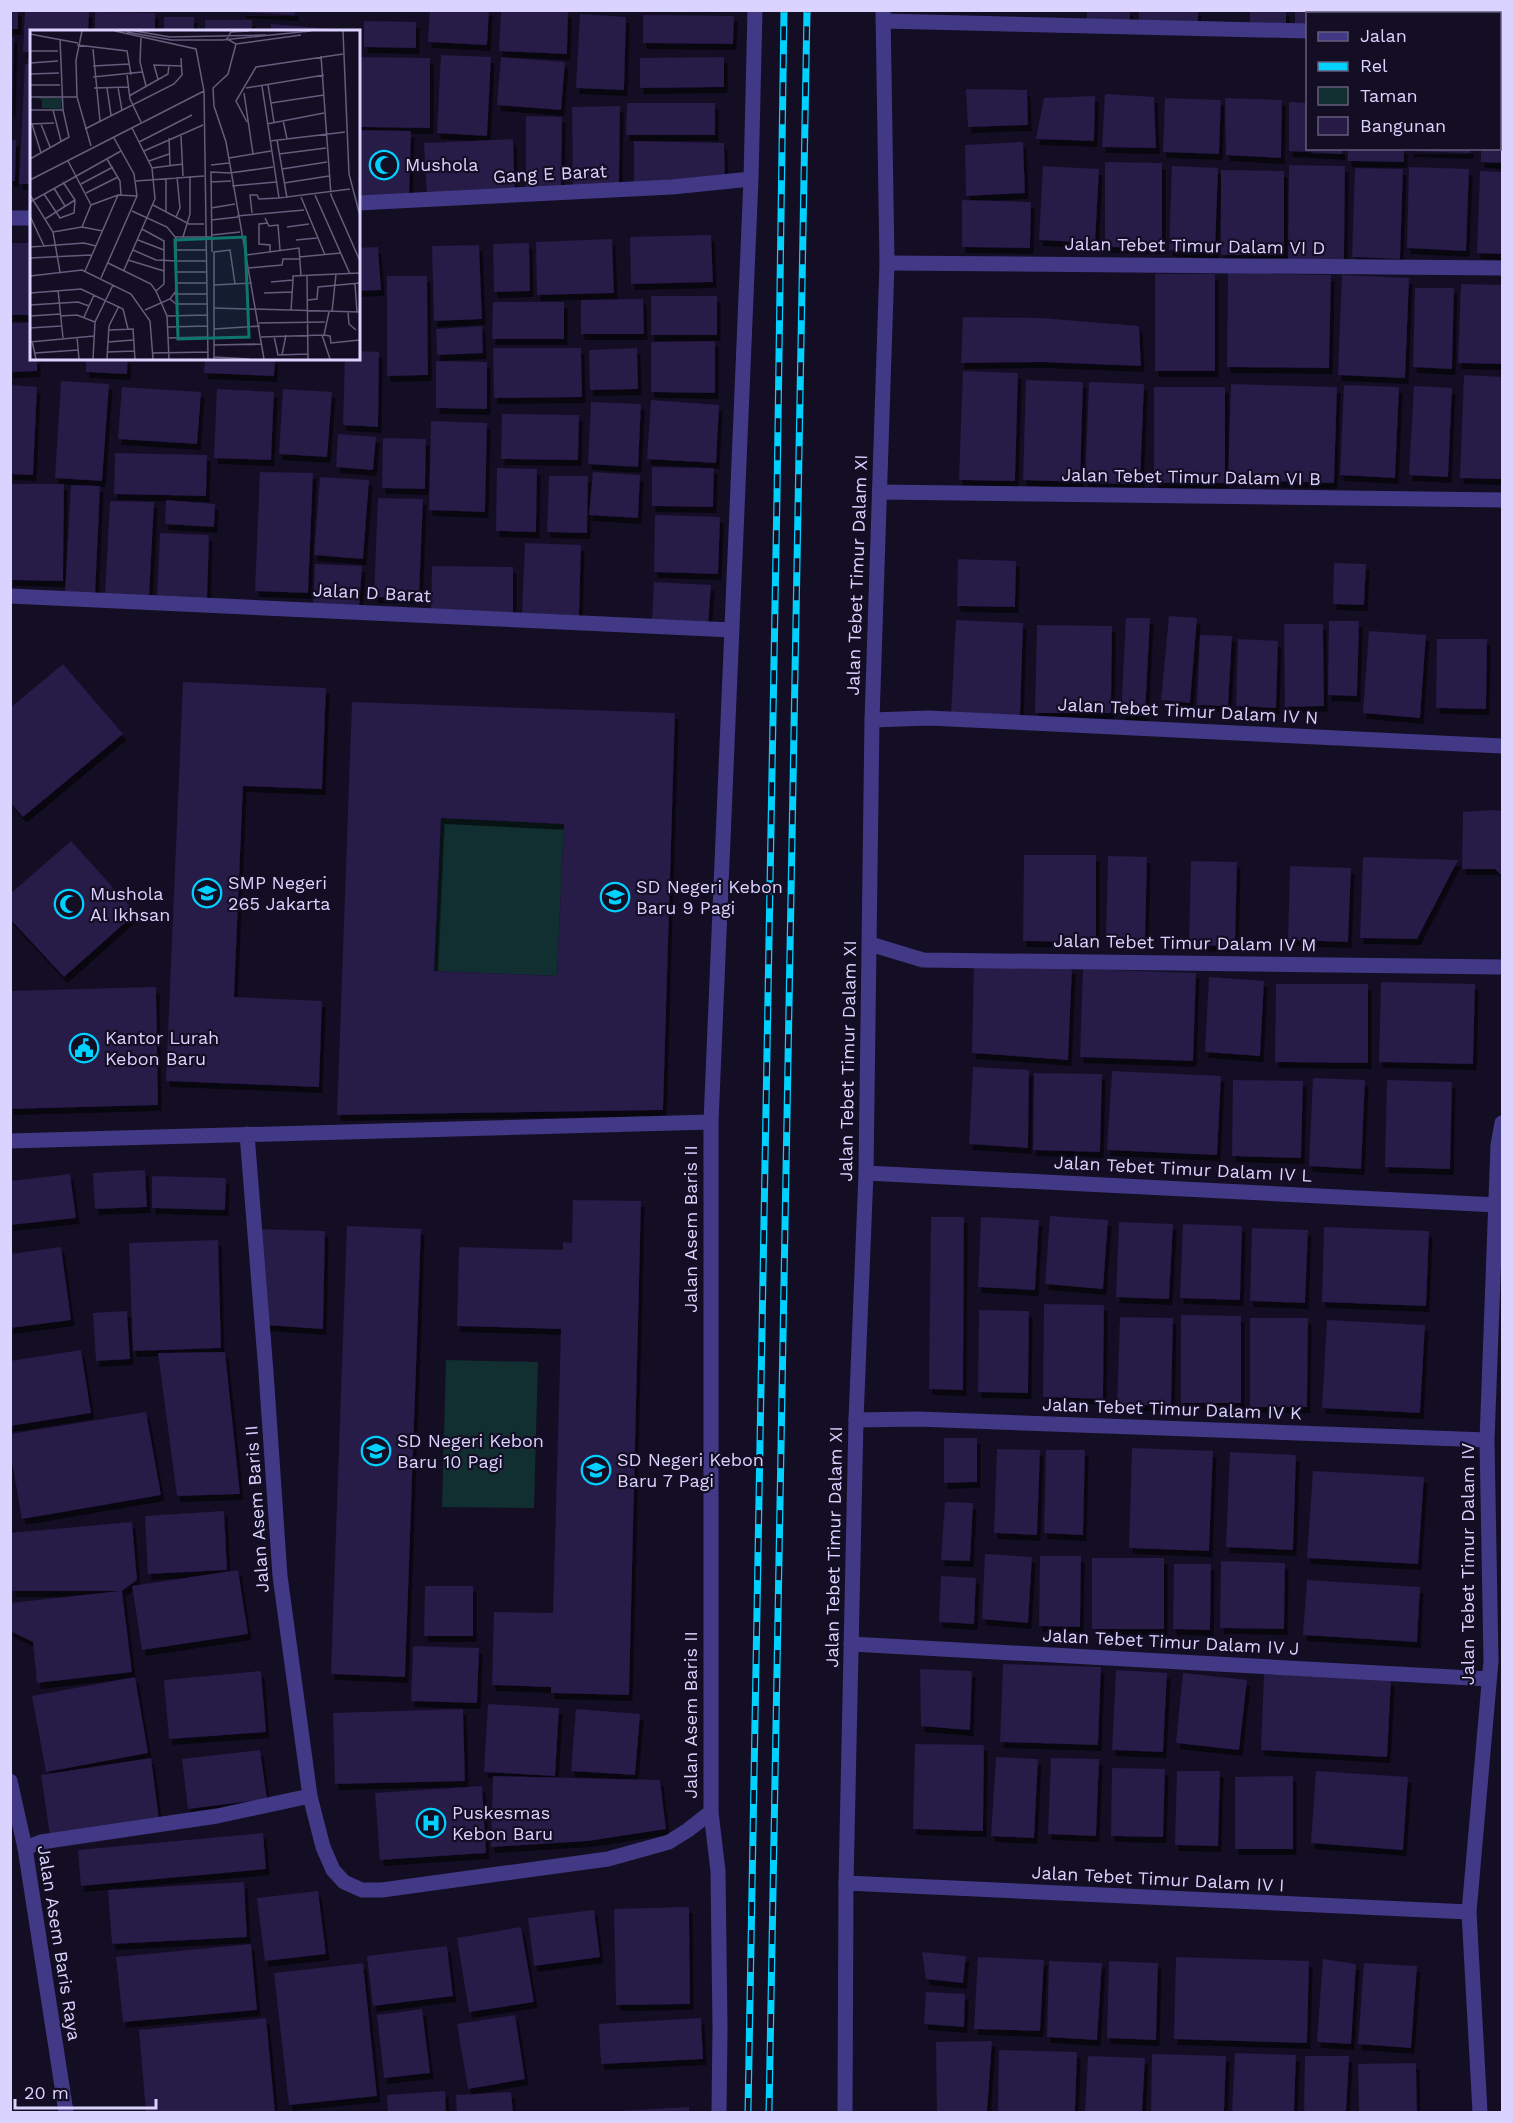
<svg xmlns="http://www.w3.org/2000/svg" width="1513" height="2123" font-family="'Work Sans',sans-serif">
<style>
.green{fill:#112e30}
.building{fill:#271a47;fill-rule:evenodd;filter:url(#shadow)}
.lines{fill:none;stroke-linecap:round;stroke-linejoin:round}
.minor{stroke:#413985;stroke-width:15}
.tertiary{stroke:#413985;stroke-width:15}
.rail-casing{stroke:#00d1fe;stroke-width:7}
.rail{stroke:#140e25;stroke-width:4.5;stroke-dasharray:14;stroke-linecap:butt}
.labels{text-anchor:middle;stroke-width:4.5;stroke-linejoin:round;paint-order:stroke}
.poi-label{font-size:18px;fill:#dbd3ff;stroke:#140e25;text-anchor:start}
.street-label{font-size:18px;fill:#dbd3ff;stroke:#140e25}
.inset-road{fill:none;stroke:#645d7c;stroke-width:1.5}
.view{fill:#0f766e;fill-opacity:0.15;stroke:#0f766e;stroke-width:3}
.inset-edge{fill:none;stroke:#dbd3ff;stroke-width:3}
</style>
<defs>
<filter id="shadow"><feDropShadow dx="3.5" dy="6" stdDeviation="0" flood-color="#0009"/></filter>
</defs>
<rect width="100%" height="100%" fill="#140e25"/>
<path class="green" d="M441 818 564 824 557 976 434 971Z
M446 1360 538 1362 534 1508 442 1507Z"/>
<path class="building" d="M10 10H18V29H10Z
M25 10 89 11 88 32H32V52H23Z
M242 10H295V15L242 12Z
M430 10H489L487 45 428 42Z
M501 10 568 12 567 54 499 51Z
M1087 10H1130V20L1087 19Z
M1139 10H1198V23L1139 22Z
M1250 10H1286V24L1250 23Z
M1295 10H1334V14H1308V26H1295Z
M1342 10H1376V14H1342Z
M1386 10H1454V14H1386Z
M1460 10H1491V14H1460Z
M95 12 155 13V32H95Z
M580 14 626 17 624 90 576 88Z
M643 15 734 16 733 44 643 43Z
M164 17H194V32H164Z
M205 20H252V32H205Z
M364 21 416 22V48L364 47Z
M271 24 331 29 330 32H271Z
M10 37H14L12 111H10Z
M441 55 491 57 487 136 437 133Z
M358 57 430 58V128L358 127Z
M501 57 565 62 561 110 497 105Z
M724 57V87L640 88V58Z
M25 64H32V184H19Z
M966 89 1027 90 1028 125 968 127Z
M1105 94 1154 97 1156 148 1102 147Z
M1095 96 1094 141 1036 139 1044 98Z
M1165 98 1221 100 1219 154 1163 152Z
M1225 98 1282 100 1281 158 1226 155Z
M1289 102 1308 103V148H1342V154L1289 151Z
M627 103H715V135H626Z
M620 106 619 183 573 187 572 107Z
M1500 106H1502V163L1481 162V148H1500Z
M526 116 562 117 561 191 526 193Z
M358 130 411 131 409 199 358 198Z
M513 139 515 194 427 198 424 143Z
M10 140H16L15 181H10Z
M634 141 724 143 725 179 634 182Z
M1023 142 1025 193 966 196 965 145Z
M1348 148H1404V162L1348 161Z
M1410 148H1470V153L1410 151Z
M1105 162 1162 163V248L1105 247Z
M1289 165 1345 166 1344 260H1288Z
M1043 166 1099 169 1095 243 1039 240Z
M1172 166 1218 168 1215 253 1169 250Z
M1409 167 1469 169 1466 251 1407 248Z
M1355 168 1403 169 1400 259 1352 257Z
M1221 170 1284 171V255H1221Z
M1480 171 1502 172V254L1477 253Z
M962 200 1031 202 1030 248 962 247Z
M711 235 713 282 631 284 630 237Z
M612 239 614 293 537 295 536 242Z
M10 243H32V315H10Z
M529 243 530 291 494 292 493 244Z
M479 245 482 319 434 321 432 246Z
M378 247 381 290 358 291V248Z
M1228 273 1331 275 1329 368 1227 367Z
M1155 274H1215V371H1155Z
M1342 275 1409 278 1405 378 1338 375Z
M387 276H427L428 375 387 376Z
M1461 284 1502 285V364L1458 363Z
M1415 288H1454L1452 369 1413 367Z
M651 296H717V335H651Z
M643 299 644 334H581V300Z
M493 302H564V339H492Z
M963 317 1040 318 1139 326 1141 366 1041 362 961 363Z
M10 323H32V358H37V371L10 372Z
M482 326 483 353 437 355 436 329Z
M715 341V393L651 392V342Z
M493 348H581L582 397 494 398Z
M637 348 638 389 590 390 589 350Z
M358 351 379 352 378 427 343 425 345 358H358Z
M86 358H128L127 374 86 372Z
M205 358H275L274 376 204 373Z
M436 361 487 362V409L436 408Z
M963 371 1018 373 1015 481 959 480Z
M1464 375 1502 377V479L1460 478Z
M1026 380 1083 382 1080 482 1023 480Z
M61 381 109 384 102 481 55 478Z
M1089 382 1144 384 1140 484 1085 483Z
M1231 384 1337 387 1334 483 1228 480Z
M10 385 37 387 33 475 10 474Z
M1344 385 1399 387 1395 478 1340 475Z
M1414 386 1452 388 1448 477 1409 475Z
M122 387 201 392 197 444 118 439Z
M1154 387H1225V483H1154Z
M217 389 274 392 271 460 214 458Z
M283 389 332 392 327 457 279 454Z
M651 400 719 405 716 463 647 459Z
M591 402 641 404 638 467 588 464Z
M502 414 579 415 578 460 501 459Z
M431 421 487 423 485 512 429 510Z
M338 434 376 437 373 470 336 467Z
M383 438 426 439 425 489 382 488Z
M115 453 207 455 206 496 114 494Z
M652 467 714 468 713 507 652 506Z
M497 468 537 469 536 532 496 531Z
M260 472 313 473 308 593 255 591Z
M593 472 640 475 638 518 589 515Z
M549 476H588L587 533 547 532Z
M320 477 369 480 363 559 314 555Z
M10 484H64L63 581 10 580Z
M71 485 100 486 95 596 65 593Z
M378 498 423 499 419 598 374 597Z
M166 500 215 504 214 527 165 524Z
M110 501 154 502 149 597 105 596Z
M655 515 720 517 718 574 654 572Z
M160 533 209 535 207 601 157 600Z
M525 543 581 545 579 616 522 613Z
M958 559 1016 561 1015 607 957 606Z
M1334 563 1366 564 1364 605 1333 604Z
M315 564 362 566 359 609 313 607Z
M432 566 513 567V614L431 610Z
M654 582 711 585 708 626 652 624Z
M1169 616 1197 618 1190 703 1161 700Z
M1126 618H1150L1145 716 1121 715Z
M956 620 1023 623 1020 717 951 715Z
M1329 621H1359L1357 696 1328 695Z
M1284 624H1323L1324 706 1285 707Z
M1037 625 1112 626 1111 713H1035Z
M1369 631 1426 635 1420 718 1363 713Z
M1200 635 1232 636 1228 706 1197 705Z
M1238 639 1278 641 1276 708 1236 706Z
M1437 639H1487L1486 709 1436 708Z
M63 664 123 734 23 817 10 802V708Z
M183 682 326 688 322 789 243 786 234 997 322 1001 319 1087 166 1081Z
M352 702 675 713 663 1110 337 1115ZM441 818 564 824 557 976 434 971Z
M1492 810 1502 811V876L1495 869H1462L1463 812Z
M71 841 136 913 64 977 10 919V894Z
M1024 855H1096V942L1023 941Z
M1108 856 1147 857 1145 942 1106 940Z
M1363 857 1458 860 1417 939 1360 938Z
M1191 861 1237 862 1235 946 1189 945Z
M1290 866 1351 868 1348 942 1288 940Z
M974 964 1072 968 1068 1060 972 1053Z
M1083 969 1196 973 1193 1061 1080 1057Z
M1209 977 1264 981 1260 1056 1205 1052Z
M1381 982 1475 984 1473 1064 1379 1062Z
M1276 984H1368V1063L1275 1062Z
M156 987 158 1105 10 1109V991Z
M973 1067 1029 1070 1028 1148 969 1144Z
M1112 1071 1221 1076 1217 1155 1107 1150Z
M1034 1073 1102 1074 1100 1152 1033 1150Z
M1313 1078 1365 1080 1361 1169 1309 1166Z
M1233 1080 1303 1081 1301 1158 1232 1156Z
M1387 1080 1452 1082 1450 1169 1385 1167Z
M145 1170 147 1207 95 1209 93 1173Z
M70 1174 76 1218 10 1225V1181Z
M152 1176 226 1178 225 1210 152 1208Z
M573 1200 641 1201 629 1695 551 1693V1687L492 1685 494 1612 553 1613 561 1329 457 1326 459 1247 563 1250V1242L572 1243Z
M1050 1216 1108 1220 1103 1289 1045 1284Z
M931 1217H964L963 1390 929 1389Z
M981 1217 1039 1220 1035 1290 978 1287Z
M1119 1222 1173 1224 1169 1299 1116 1297Z
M1183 1224 1242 1226 1240 1300 1180 1298Z
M347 1226 421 1229 405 1677 331 1674Z
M1324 1227 1429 1231 1426 1306 1322 1302Z
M1252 1228 1308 1230 1305 1303 1250 1301Z
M259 1229 325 1231 323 1329 265 1325Z
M218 1240 221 1348 133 1351 129 1243Z
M61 1247 71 1320 10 1328V1254Z
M1044 1304 1104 1305 1103 1399 1043 1397Z
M979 1310 1029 1311 1028 1393 978 1392Z
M127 1311 130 1359 96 1361 93 1313Z
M1181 1315 1241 1316V1403H1181Z
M1120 1317 1173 1318 1171 1406 1117 1404Z
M1250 1318H1308L1307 1407H1250Z
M1327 1320 1425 1325 1420 1413 1322 1408Z
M81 1350 91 1413 10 1426V1361Z
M225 1352 240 1494 177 1496 158 1353Z
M146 1412 161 1495 22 1519 10 1450V1434Z
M944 1438H977V1482L944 1483Z
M1132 1448 1213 1451 1209 1551 1129 1548Z
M997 1449 1040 1450 1037 1535 994 1533Z
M1046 1450H1085L1083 1535 1044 1533Z
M1230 1452 1296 1455 1293 1550 1226 1547Z
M1313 1471 1424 1477 1418 1564 1307 1558Z
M945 1502 973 1503 970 1561 941 1560Z
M224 1511 227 1570 148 1574 145 1516Z
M132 1522 137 1580 122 1591 132 1672 37 1683 33 1642 10 1631V1603L120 1591H12L10 1533Z
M985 1554 1032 1557 1028 1623 982 1619Z
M1040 1556H1081L1080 1627 1039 1626Z
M1092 1558H1164V1629H1092Z
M1221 1561 1285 1563 1284 1629 1220 1628Z
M1174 1564H1211L1210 1630 1173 1629Z
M238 1570 248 1634 142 1650 132 1586Z
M941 1576 976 1578 974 1624 939 1622Z
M1307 1580 1420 1587 1417 1642 1303 1635Z
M425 1586H473V1636H424Z
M413 1646 479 1648 477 1703 411 1701Z
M1003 1664 1101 1667 1098 1745 1000 1742Z
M920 1669 972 1671 970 1730 921 1726Z
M1116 1670 1167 1673 1163 1752 1112 1750Z
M261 1671 266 1732 169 1739 164 1680Z
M1183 1673 1247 1680 1239 1750 1176 1743Z
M1264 1674 1391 1680 1387 1757 1261 1750Z
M135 1677 148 1753 46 1772 32 1696Z
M488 1704 559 1708 555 1776 484 1772Z
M463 1709 465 1781 335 1784 333 1713Z
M576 1709 640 1714 635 1775 571 1771Z
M915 1744 984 1745 983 1831 913 1829Z
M260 1750 267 1799 188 1809 182 1759Z
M996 1757 1038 1759 1034 1838 991 1836Z
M151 1758 159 1819 50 1835 41 1775Z
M1051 1758 1099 1759 1096 1836 1048 1834Z
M1112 1768 1165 1769 1163 1837 1111 1836Z
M1177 1771H1220L1218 1846 1175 1845Z
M1316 1771 1408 1777 1403 1850 1311 1843Z
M493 1776 660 1780 666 1829 588 1841 491 1847Z
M1293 1776V1849H1235V1777Z
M482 1786 486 1853 380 1860 375 1793Z
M263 1833 266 1869 81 1886 78 1850Z
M244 1882 247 1937 112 1944 108 1890Z
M318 1891 326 1954 265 1961 257 1898Z
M689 1907 690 2004 616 2005 614 1909Z
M594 1910 600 1957 534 1966 528 1918Z
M521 1927 534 2002 469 2012 457 1938Z
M251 1944 257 2010 123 2022 116 1957Z
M447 1946 453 1996 373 2006 367 1956Z
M922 1952 966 1956 963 1983 926 1979Z
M978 1957 1044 1960 1040 2031 974 2029Z
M1176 1957 1309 1961 1307 2043 1174 2039Z
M1323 1959 1356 1964 1351 2044 1317 2042Z
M1049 1961 1102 1963 1097 2040 1047 2037Z
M1109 1961 1158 1963 1156 2040 1107 2038Z
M363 1963 377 2096 289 2105 274 1973Z
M1364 1963 1417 1966 1411 2048 1358 2044Z
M926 1992 965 1994 964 2027 924 2024Z
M422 2009 430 2073 384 2078 377 2015Z
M515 2015 525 2079 468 2089 457 2024Z
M266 2018 275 2112H146L139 2030Z
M701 2018 703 2059 601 2064 599 2024Z
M992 2041 987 2112H937L936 2042Z
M999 2050 1077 2052 1075 2112H998Z
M1235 2053 1296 2055 1294 2112H1232Z
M1152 2054 1226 2056 1224 2112H1151Z
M1088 2056 1145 2058 1142 2112H1085Z
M1305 2056H1349L1346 2112H1304Z
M1416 2063 1417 2112H1359L1358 2064Z
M445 2091 446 2112H388L387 2095Z
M511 2092 513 2112H457L456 2095Z
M689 2107V2112H621V2111Z"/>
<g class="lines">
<path class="minor" d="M883 21 1308 31
M1500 36H1502
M358 203 672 187 751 179
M10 218H32
M887 263 1502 268
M880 492 1502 500
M10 596 732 630
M872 720 929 718 1502 746
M870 944 923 960 1502 967
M247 1134 266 1372 280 1576 310 1796 323 1847 333 1870 344 1882 362 1890H382L608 1859 669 1842 688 1830 711 1812V1122L751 179 755 10
M10 1141 711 1122
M866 1173 1497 1205
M856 1420 917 1419 1487 1440
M851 1644 1489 1679
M711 1812 718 1871 720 2029 719 2112
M25 1848 41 1842 217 1816 310 1796
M846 1883 1469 1912
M1480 2112 1469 1912 1491 1661 1487 1440 1498 1145 1502 1123"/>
<path class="tertiary" d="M10 1781 25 1848 66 2112
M845 2112 846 1883 856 1420 866 1173 872 720 887 263 883 10"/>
<g class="rail-casing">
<path id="rail" d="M748 2112 777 494 784 10
M769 2112 807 10"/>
</g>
<use href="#rail" class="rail"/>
</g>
<defs>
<g id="mosque-ring" transform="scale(1.5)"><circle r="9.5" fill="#140e25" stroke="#00d1fe" stroke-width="1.5"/><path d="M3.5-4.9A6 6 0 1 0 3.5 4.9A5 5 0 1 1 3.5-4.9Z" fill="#00d1fe"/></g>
<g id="school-ring" transform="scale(1.5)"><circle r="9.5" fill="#140e25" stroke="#00d1fe" stroke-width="1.5"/><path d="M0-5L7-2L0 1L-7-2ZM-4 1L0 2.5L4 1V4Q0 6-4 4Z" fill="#00d1fe"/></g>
<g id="civic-ring" transform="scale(1.5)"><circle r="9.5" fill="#140e25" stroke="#00d1fe" stroke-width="1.5"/><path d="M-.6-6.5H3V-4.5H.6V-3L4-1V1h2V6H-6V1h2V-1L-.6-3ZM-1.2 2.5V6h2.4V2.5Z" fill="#00d1fe"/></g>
<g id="hospital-ring" transform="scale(1.5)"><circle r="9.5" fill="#140e25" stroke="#00d1fe" stroke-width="1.5"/><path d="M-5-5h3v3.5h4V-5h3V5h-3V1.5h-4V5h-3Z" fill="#00d1fe"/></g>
</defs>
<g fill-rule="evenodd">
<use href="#mosque-ring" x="384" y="165"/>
<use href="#school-ring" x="207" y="893"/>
<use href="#school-ring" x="615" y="897"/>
<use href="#mosque-ring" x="69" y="904"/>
<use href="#civic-ring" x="84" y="1048"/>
<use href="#school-ring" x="376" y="1451"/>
<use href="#school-ring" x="596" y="1470"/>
<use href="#hospital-ring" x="431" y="1823"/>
</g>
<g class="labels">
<g class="poi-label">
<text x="405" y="171">Mushola</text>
<text x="228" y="889">SMP Negeri<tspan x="228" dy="21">265 Jakarta</tspan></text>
<text x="636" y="893">SD Negeri Kebon<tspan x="636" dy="21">Baru 9 Pagi</tspan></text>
<text x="90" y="900">Mushola<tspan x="90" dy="21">Al Ikhsan</tspan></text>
<text x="105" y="1044">Kantor Lurah<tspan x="105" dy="21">Kebon Baru</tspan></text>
<text x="397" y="1447">SD Negeri Kebon<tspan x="397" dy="21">Baru 10 Pagi</tspan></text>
<text x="617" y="1466">SD Negeri Kebon<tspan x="617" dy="21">Baru 7 Pagi</tspan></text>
<text x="452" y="1819">Puskesmas<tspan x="452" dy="21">Kebon Baru</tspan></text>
</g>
<g class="street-label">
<text transform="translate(550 174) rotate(-3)" y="6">Gang E Barat</text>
<text transform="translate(1195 246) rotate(1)" y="6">Jalan Tebet Timur Dalam VI D</text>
<text transform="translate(1191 477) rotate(1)" y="6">Jalan Tebet Timur Dalam VI B</text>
<text transform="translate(857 575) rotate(-88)" y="6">Jalan Tebet Timur Dalam XI</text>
<text transform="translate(372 593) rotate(3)" y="6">Jalan D Barat</text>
<text transform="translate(1188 711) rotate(3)" y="6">Jalan Tebet Timur Dalam IV N</text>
<text transform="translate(1185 943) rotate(1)" y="6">Jalan Tebet Timur Dalam IV M</text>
<text transform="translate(848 1061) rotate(-89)" y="6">Jalan Tebet Timur Dalam XI</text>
<text transform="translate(1183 1169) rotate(3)" y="6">Jalan Tebet Timur Dalam IV L</text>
<text transform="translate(691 1229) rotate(-90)" y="6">Jalan Asem Baris II</text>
<text transform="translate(1172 1409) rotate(2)" y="6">Jalan Tebet Timur Dalam IV K</text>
<text transform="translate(257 1509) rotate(-94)" y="6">Jalan Asem Baris II</text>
<text transform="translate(834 1547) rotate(-89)" y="6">Jalan Tebet Timur Dalam XI</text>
<text transform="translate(1468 1564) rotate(-90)" y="6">Jalan Tebet Timur Dalam IV</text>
<text transform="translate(1171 1642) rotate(3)" y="6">Jalan Tebet Timur Dalam IV J</text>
<text transform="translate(691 1715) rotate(-90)" y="6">Jalan Asem Baris II</text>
<text transform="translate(1158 1879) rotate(3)" y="6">Jalan Tebet Timur Dalam IV I</text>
<text transform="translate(59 1943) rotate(81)" y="6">Jalan Asem Baris Raya</text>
</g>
</g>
<g transform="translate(30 30)">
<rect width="330" height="330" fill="#140e25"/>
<path d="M6 67 32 68 31 79 12 78V70Z" fill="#112e30"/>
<path class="inset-road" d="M52 1 46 30 47 67 61 116M105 1 140 7 236 5M219 1 201 2 197 9 206 14 271 5M313 1 319 144 330 186M97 2 141 10H192L281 1M0 4 48 13M111 8 110 32 116 56M206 14 198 44 183 58 184 76 196 112 234 329M47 15 97 21 101 45M63 19 70 91M0 21H28M291 26 301 165 330 231M0 33 28 31M63 36 99 34M0 44 29 43M97 45 100 69 111 92M63 47 112 42M128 49 124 35 152 36M0 55H30M238 55 244 92M232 56 249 168 320 159M88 57 92 81M64 58 99 57M77 58 81 85M216 58 294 45M174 61 178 329M214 63 223 124M99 66 138 44 139 35M0 67H47M241 73 294 65M0 80H33M23 80 31 111M253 90 257 109M217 92 206 71 226 37 313 24M0 94 24 93M2 94 11 123M11 94 20 117M237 94 294 83M55 99 144 54 152 45 151 28M151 106 153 146M139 108 140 136M247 110 257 168M240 111 315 102M109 112 162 85M114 121 173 95M249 124 296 118M199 128 241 121M0 129 39 107 33 80 30 9M77 129 90 151 91 165M38 131 61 175 52 197M119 131 139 124M181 135 199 133M122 138 153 134M252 139 297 132M0 150 174 61 166 19 85 1M106 151 174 146M181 152 201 151M254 153 299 146M51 154 83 137M202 156 246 152M24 158 35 176M56 163 88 147M14 164 30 188 44 183 45 170 33 152M0 165 23 202 30 242M285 165 320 244M271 167 295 225M0 172 91 121M61 175 88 165 107 166M123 175 159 194H174M181 178 205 174M102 181 137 197 146 208V261L140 269 115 280M136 182V148M222 183 220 165H227L229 169 249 168M0 186 14 216M207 186 274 180M146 187 150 178 147 147M235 188 239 196 248 195 250 220M15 189 45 170M181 190 208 187M238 193 229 194V214L240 215V222M257 197 279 194M112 199 134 211V254L126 261M23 202 52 197 73 201M182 205 210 202M146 207H182M153 207 160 184V146M108 210 134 220M266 210 287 208M0 217 54 213 66 216M103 220 126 230 146 231M147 220H176M182 222 181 142 200 143 243 137M216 225 269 218 271 246M269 227 311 223M0 228 61 225M98 230 134 241M146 231H176M78 233 121 254 126 261 137 286 139 329M219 238 252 235 253 229H269M94 240 125 169 122 138 102 98M55 241 88 165M147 242H176M0 246 52 240 101 264 120 291 123 329M277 246 278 329M71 248 107 166 104 144 84 108M263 250V246L330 243M241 252 263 250M147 253H176M325 254 327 282M184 255 222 253M28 260 33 308M0 263 51 259 93 279 98 299M234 263 262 262M144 264H177M140 269 146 274H177M278 270 287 269 288 257 330 253M0 275 48 272 59 276M183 278 330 282M261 280 263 250M302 282 306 244M318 282 319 294 326 300M0 286 30 284M30 286 47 285 65 292M137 286 177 285M54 287 64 265M229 293 295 292M138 297 177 296M0 298 31 296M184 299 230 296M79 300 103 299 105 329M292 305 300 329M294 305 299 282M244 306 248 325 278 324M47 307 49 329M231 307 294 305 300 306 301 313 330 310M138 308 177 307M2 311 6 329M0 312 64 306M78 312 103 310M184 315 232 314M77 322 105 321M5 323 48 320M123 323 178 322M252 325 256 305M184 327 219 329M63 329 65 292 83 255M77 329 79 296 89 276M184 329V222L200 220 205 254"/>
<path class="view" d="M215 207 219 307 148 309 145 210Z"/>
<rect width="330" height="330" class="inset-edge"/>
</g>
<rect width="1513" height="2123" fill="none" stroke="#dbd3ff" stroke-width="24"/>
<rect x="1306" y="12" width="195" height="138" fill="#140e25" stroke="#645d7c" stroke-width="1.5"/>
<rect x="1318" y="32" width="30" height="9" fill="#413985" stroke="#645d7c" stroke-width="1.5"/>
<text x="1360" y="42" font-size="18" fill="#dbd3ff">Jalan</text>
<rect x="1318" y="62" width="30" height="9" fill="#00d1fe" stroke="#645d7c" stroke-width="1.5"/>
<text x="1360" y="72" font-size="18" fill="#dbd3ff">Rel</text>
<rect x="1318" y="87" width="30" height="18" fill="#112e30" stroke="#645d7c" stroke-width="1.5"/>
<text x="1360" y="102" font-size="18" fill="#dbd3ff">Taman</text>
<rect x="1318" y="117" width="30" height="18" fill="#271a47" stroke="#645d7c" stroke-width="1.5"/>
<text x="1360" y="132" font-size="18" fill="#dbd3ff">Bangunan</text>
<path d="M15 2099v9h141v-9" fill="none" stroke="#dbd3ff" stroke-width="3"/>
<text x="24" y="2099" font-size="18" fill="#dbd3ff" stroke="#140e25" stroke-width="4.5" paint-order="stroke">20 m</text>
</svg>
